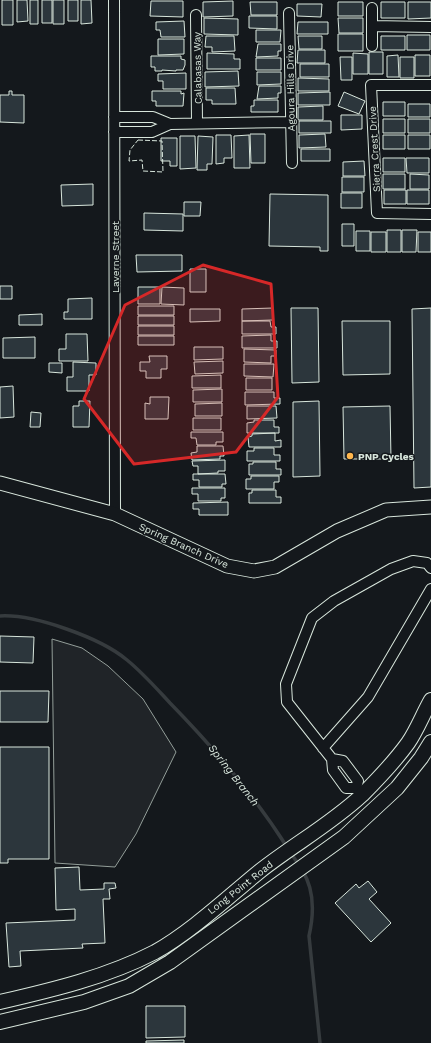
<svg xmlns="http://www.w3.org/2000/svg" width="431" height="1043" font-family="'Work Sans',sans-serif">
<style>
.green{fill:#202428;stroke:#939e99}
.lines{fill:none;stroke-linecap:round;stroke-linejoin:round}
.stream{stroke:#363b3e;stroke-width:3.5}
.building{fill:#2c363c;stroke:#d8e6dc}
.minor-casing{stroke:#d8e6dc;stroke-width:12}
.tertiary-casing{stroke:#d8e6dc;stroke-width:15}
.secondary-casing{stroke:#d8e6dc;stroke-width:16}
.minor{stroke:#14181c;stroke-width:10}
.tertiary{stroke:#14181c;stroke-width:13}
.secondary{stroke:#14181c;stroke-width:14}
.fence{stroke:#d8e6dc;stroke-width:1;stroke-dasharray:5 2;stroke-linecap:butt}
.marked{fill:#d62828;fill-opacity:0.2;stroke:#d62828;stroke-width:3;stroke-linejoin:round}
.poi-dot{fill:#ffb74d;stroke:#14181c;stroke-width:1.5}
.labels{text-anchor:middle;stroke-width:3;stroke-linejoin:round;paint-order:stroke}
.street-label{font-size:10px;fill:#d8e6dc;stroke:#14181c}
.poi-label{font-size:10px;font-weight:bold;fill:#d8e6dc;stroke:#14181c;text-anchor:start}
.water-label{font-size:11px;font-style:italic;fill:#d8e6dc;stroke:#14181c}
</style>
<rect width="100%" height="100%" fill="#14181c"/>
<path class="green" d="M52 639 82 648 108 666 143 699 176 752 136 834 115 867 55 863Z"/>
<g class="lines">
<path class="stream" d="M0 616C34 614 101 638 127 660 143 673 156 688 170 703 213 747 254 795 287 847
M290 852 299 865
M302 870C315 890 314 914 309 936L320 1043"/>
</g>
<path class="building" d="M2 0H13V25H2Z
M17 0H27L28 21 17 22Z
M30 0H38V24H30Z
M42 0H52V23H42Z
M53 0H64V24H53Z
M68 0H78V21H68Z
M81 0H91L92 23 81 24Z
M151 1H183V17L150 16Z
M233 1V16L203 17V2Z
M250 2H277V15H251Z
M338 2H363V16H338Z
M381 2H405V18H381Z
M408 2H431V18L408 19Z
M297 4H322L321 17 297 16Z
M249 16H277V29L249 28Z
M204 18 238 19V35L204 34Z
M338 18H363V33H339Z
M184 21 185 37H161L160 30H156V22Z
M298 22H328V34H297Z
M256 30H281L280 42H256Z
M338 34H363V51H338Z
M407 35H430V50H407Z
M206 36H234L235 51 212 52V47H205Z
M298 36H322V49H299Z
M381 36H405V50H381Z
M158 39H184V54L158 55Z
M258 44H281V51H278V56L256 57Z
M298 50H325V63H297Z
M369 52H383V74H369Z
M207 53 234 54V59H240V69H207Z
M353 53 368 54V74H353Z
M398 55 399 77H387V56Z
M415 55H430V76H415Z
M151 56H181V59L185 60V65L183 70H176V71L162 70V71H155V67H151Z
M340 57H352V80H341Z
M400 57H414V78H400Z
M256 58H281V70H256Z
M300 64H329V77H300Z
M238 71 239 86 205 87V72Z
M257 72H281V84L257 85Z
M186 73V89H163V81H158V74Z
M298 78 329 79V91H298Z
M259 86H281V93H278V98L257 99Z
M206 88H235L236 104H212V100H206Z
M9 91H12V95H24V123L0 122V95H9Z
M152 91H181V94L184 93 183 106H156V101H152Z
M330 92V105H298V93Z
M344 92 365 101 359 114 338 106Z
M254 100H278V112H251V106H254Z
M383 102H405V116H383Z
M408 104H430V117H408Z
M323 106V120H298V107Z
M341 115H362V129L341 130Z
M383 119H405V133H383Z
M408 119H430V133H408Z
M299 121H331V133H299Z
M250 134H265V163H251Z
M325 134 326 147 299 148V135Z
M216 135H231L232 158H224V163L216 164Z
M249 135 250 168H234V136Z
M383 135H405V149H383Z
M408 135H430V149H408Z
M180 136H195L196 168 180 169Z
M198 136 213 137 212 164H207V170H197Z
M161 138H177V166H170V161H161Z
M301 149H330V161H301Z
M383 158H405V172H383Z
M406 158H429V173H407Z
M364 161 365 176H343V162Z
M383 174H405V189H383Z
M410 174 429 175V189H410Z
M342 177H364V192H342Z
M93 184V205L62 206 61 185Z
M384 190H406V204H384Z
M407 190H429V204H407Z
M341 193H362V208H341Z
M270 194 328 195V251H320V247L269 246Z
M184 202H201L200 216H184Z
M144 213 183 214V231L144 230Z
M342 224H354V246H342Z
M387 230H401V252H387Z
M402 230H417L416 252H402Z
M356 231H370V251H356Z
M371 232H386V252H371Z
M418 232H431V252H418Z
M136 255H182V271L137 272Z
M190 269H206V292H190Z
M0 286H12V299H0Z
M138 287H160V304H138Z
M162 287 184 288V305L161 304Z
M92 298V319H64V312H68V299Z
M138 306H174V315H138Z
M273 308V320L242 321V309Z
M291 308H318L319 382 292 383Z
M431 308V487L414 488 412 309Z
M190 309H220V321L190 322Z
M42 314V325H19V315Z
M138 316H174V325H138Z
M242 321H270L271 327H276V334H242Z
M342 321H390V374L343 375Z
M138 326H174V335H138Z
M66 334H87L88 361H59V349H66Z
M271 335V341H277V348H242V336Z
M138 336H174V345H138Z
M35 337V358H3V338Z
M194 347H223V359L194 360Z
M244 349 276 350V356H271V363L244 362Z
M149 356H167V369H161V378H146V371H140V362H150Z
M223 361V373L195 374 194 362Z
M73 362 96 363V375H89V391H67V377H73Z
M49 363H62V373L49 372Z
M244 364H274L273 377 244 376Z
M221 375V388H192V376Z
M246 378H272V390H246Z
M13 386 14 417 0 418V387Z
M222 389V402H193V390Z
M245 392H274V398H280V404L245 405Z
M150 397H169L168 419H145V403L150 404Z
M79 401H90L89 427H73V406H79Z
M319 401 320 476 293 477V402Z
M222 403V416H195V404Z
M247 406H276L277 418 247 419Z
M390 406 391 459H344L343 407Z
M31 412 41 413 40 427H30Z
M193 418H221V430H193Z
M254 420H274V427H279V433H247V423L254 422Z
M191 432H223V442H216V445H197L196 438H191Z
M275 433V441L281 440V447H249L248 437 252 436V434Z
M197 446H223L224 456H220V459L192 460 191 453 197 452Z
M254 448H274V455H280V461H247V451H254Z
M225 460V471H218V473L198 474V466H193L192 461Z
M253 462H276V469H281V475H249V464H253Z
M193 474H225L226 484H222V487H199V480H193Z
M251 476H279V482H274V489H246V479H251Z
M192 488H225V498H221V501H198V494H192Z
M252 490H276V497H281V503H249V493H252Z
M228 502V515H199V509H193V503Z
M0 636 34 637 33 663 0 662Z
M0 691H49L48 722H0Z
M0 747H49V859H8V863H0Z
M79 867 80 890 104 889V883H115L116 888 109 889 110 899H103L105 943 82 944 83 948 20 951 21 966 9 967 6 923 75 920V909L56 910 55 868Z
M368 881 377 892 369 899 391 923 371 942 335 903 356 884 359 888Z
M146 1006H185V1037L146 1038Z
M184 1040V1043H146V1041Z"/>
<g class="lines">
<g class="minor-casing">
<path id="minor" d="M114 0 115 514
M372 8V46
M289 13 292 163
M196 15 197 122
M372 26 431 27
M431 85H371L377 213 431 214
M114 117H153L170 124
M114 132H152L170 124 291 122
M323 748 368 697 431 589
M332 759 343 761 358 781 356 788
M356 788H346L333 770 332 759 287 702 286 684 312 618 334 601 391 569 413 561 427 563 431 568"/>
</g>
<g class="tertiary-casing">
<path id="tertiary" d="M0 483 115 514 227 566 254 571 275 567 337 531 386 510 431 507"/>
</g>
<g class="secondary-casing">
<path id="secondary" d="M0 1002C52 990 107 977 155 952 191 932 228 897 260 871 293 845 331 824 362 795 378 779 395 761 408 743 417 730 423 714 431 700
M0 1022 84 1002 129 986 170 962 344 837 397 788 421 758 431 742"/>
</g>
<use href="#minor" class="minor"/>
<use href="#tertiary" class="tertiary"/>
<use href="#secondary" class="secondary"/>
<path class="fence" d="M138 140 162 141 163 172 143 171 142 160 129 161 130 150Z"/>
</g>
<path class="marked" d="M203 265 271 284 278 397 236 452 134 464 84 399 125 305Z"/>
<circle class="poi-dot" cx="350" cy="456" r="4"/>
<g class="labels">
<g class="street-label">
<text transform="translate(197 68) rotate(-91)" y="4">Calabasas Way</text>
<text transform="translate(290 88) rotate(-91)" y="4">Agoura Hills Drive</text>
<text transform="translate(374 149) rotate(-93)" y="4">Sierra Crest Drive</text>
<text transform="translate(115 257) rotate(-90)" y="4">Laverne Street</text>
<text transform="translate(184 545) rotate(24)" y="4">Spring Branch Drive</text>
<text transform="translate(240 887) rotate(-38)" y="4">Long Point Road</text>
</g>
<g class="poi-label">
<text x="358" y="460">PNP Cycles</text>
</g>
<g class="water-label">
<text transform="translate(234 775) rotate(52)" y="4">Spring Branch</text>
</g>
</g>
</svg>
